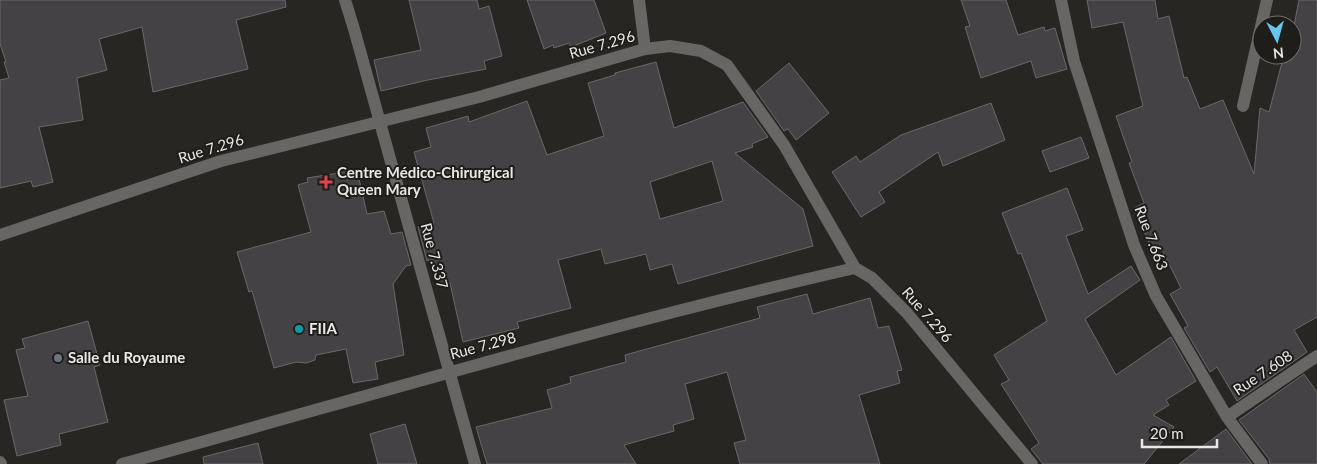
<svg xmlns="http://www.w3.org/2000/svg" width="1317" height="464" font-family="Lato,sans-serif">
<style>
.building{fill:#444245;stroke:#6a686b;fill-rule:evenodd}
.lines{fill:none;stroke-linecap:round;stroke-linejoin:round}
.street{stroke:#676665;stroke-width:12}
.health-dot{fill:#e0444e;stroke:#1e1d1a;stroke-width:2}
.culture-dot{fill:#0f9aa8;stroke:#1e1d1a;stroke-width:2}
.worship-dot{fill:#6b7280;stroke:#1e1d1a;stroke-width:2}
.labels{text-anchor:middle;stroke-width:4;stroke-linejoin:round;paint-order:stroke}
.street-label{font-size:15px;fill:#e9e8e6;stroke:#1e1d1a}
.poi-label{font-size:15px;font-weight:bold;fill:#e9e8e6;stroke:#1e1d1a;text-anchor:start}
</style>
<rect width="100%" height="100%" fill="#272623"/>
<path class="building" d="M0 0H285L286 7 236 20 248 69 153 92 142 27 99 39 107 70 77 78 83 120 39 127 53 182 33 187 31 181 0 188V80L9 78 4 62H6L0 44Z
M409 0H477L479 9 489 6 502 56 484 61 486 69 428 80 381 91 374 60 421 50Z
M527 0H594L606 33 571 47 569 43 554 48 553 45 544 49Z
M961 0H1006L1018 35 1044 27 1045 31 1055 28 1067 69 1036 78 1031 61 981 78 965 27 970 26Z
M1087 0H1155L1158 19 1169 16 1184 78 1187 77 1200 109 1223 100 1254 174 1260 108 1269 112 1284 55H1292V36L1299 0H1317V317L1294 330 1307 352 1237 401 1217 367 1210 372 1184 328 1188 326 1170 294 1181 288 1160 246 1152 250 1134 208 1144 203 1129 163 1132 162 1116 116 1143 106 1123 22 1092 28Z
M656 62 674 128 743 102 768 137 752 144 753 147 735 153 803 209 813 246 678 284 672 264 650 270 646 254 605 264 601 249 558 260 571 308 517 322 519 328 463 342 450 283 440 286 432 259 427 261 418 227 434 223 414 152 431 147 426 128 468 116 469 122 527 101 547 155 604 136 588 83 615 75V73ZM712 161 723 201 660 219 650 182Z
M789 63 829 113 796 140 788 129 784 131 756 91Z
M991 103 1005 140 943 166 938 152 879 192 885 202 861 217 832 172 856 156 860 162 901 135Z
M1081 137 1089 158 1050 172 1042 151Z
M357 170 367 214 384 211 391 234 402 232 411 265 406 266 393 284 404 355 375 362 378 379 353 383 346 349 316 355 315 360 306 363 296 362 274 368 252 291 249 292 237 252 311 232 298 185 308 182 307 178Z
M1067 188 1083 230 1066 236 1088 294 1131 266 1140 280 1085 319 1116 375 1171 337 1196 381 1166 400 1169 405 1153 415 1174 427 1144 464H1043L1031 449 1039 443 1001 384 1009 380 994 355 1047 321 1021 253 1018 254 1002 213Z
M807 294 813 314 870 298 878 328 889 326 902 370 897 371 900 383 859 395 880 464H740L734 443 746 440 727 372 685 384 694 419 673 425 674 431 624 445 636 464H487L476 427 552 408 547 390 571 383 570 377 626 362 625 355 760 318 757 307Z
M88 321 100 365 94 367 108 422 59 434 61 445 17 456 4 400 28 396 16 350 25 348 22 339Z
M1304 374 1317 392V464H1270L1269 459 1239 420Z
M405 424 417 464H378L370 434Z
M1226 429 1252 464H1179Z
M258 443 263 464H204L203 457Z"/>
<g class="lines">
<path class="street" d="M345 0 354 29 475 464
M639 0 645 49
M1061 0 1074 61 1134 245 1156 296 1227 417 1262 464
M1243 106 1267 0
M0 235 221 161 479 97 645 49 670 46 701 51 727 65 784 145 855 268 872 278 907 313 1032 464
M1227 417 1317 356
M0 462 1 464
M122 464C366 397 608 324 855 268"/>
</g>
<path class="health-dot" d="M323.5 174.5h5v5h5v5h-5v5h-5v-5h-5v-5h5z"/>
<circle class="culture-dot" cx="299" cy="329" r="5"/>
<circle class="worship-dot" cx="58" cy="358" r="5"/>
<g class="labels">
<g class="street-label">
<text transform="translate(602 45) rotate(-16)" y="5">Rue 7.296</text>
<text transform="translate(211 149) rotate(-17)" y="5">Rue 7.296</text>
<text transform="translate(1151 238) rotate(69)" y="5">Rue 7.663</text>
<text transform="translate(434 256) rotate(75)" y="5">Rue 7.337</text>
<text transform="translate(927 315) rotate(49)" y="5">Rue 7.296</text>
<text transform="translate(483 346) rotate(-15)" y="5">Rue 7.298</text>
<text transform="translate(1263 373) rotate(-34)" y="5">Rue 7.608</text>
</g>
<g class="poi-label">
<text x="337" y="178">Centre Médico-Chirurgical<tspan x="337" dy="17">Queen Mary</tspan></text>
<text x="309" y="334">FIIA</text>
<text x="68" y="363">Salle du Royaume</text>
</g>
</g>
<g transform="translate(1277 40) rotate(174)"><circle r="24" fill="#1e1d1a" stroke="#6f6e6c"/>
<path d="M0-4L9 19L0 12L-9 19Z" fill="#66c4ef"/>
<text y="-8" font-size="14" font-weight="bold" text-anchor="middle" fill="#e9e8e6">N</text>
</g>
<path d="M1142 439v8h75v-8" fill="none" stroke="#e9e8e6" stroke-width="2.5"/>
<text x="1150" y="439" font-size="15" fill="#e9e8e6" stroke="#1e1d1a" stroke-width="4" paint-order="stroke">20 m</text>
</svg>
